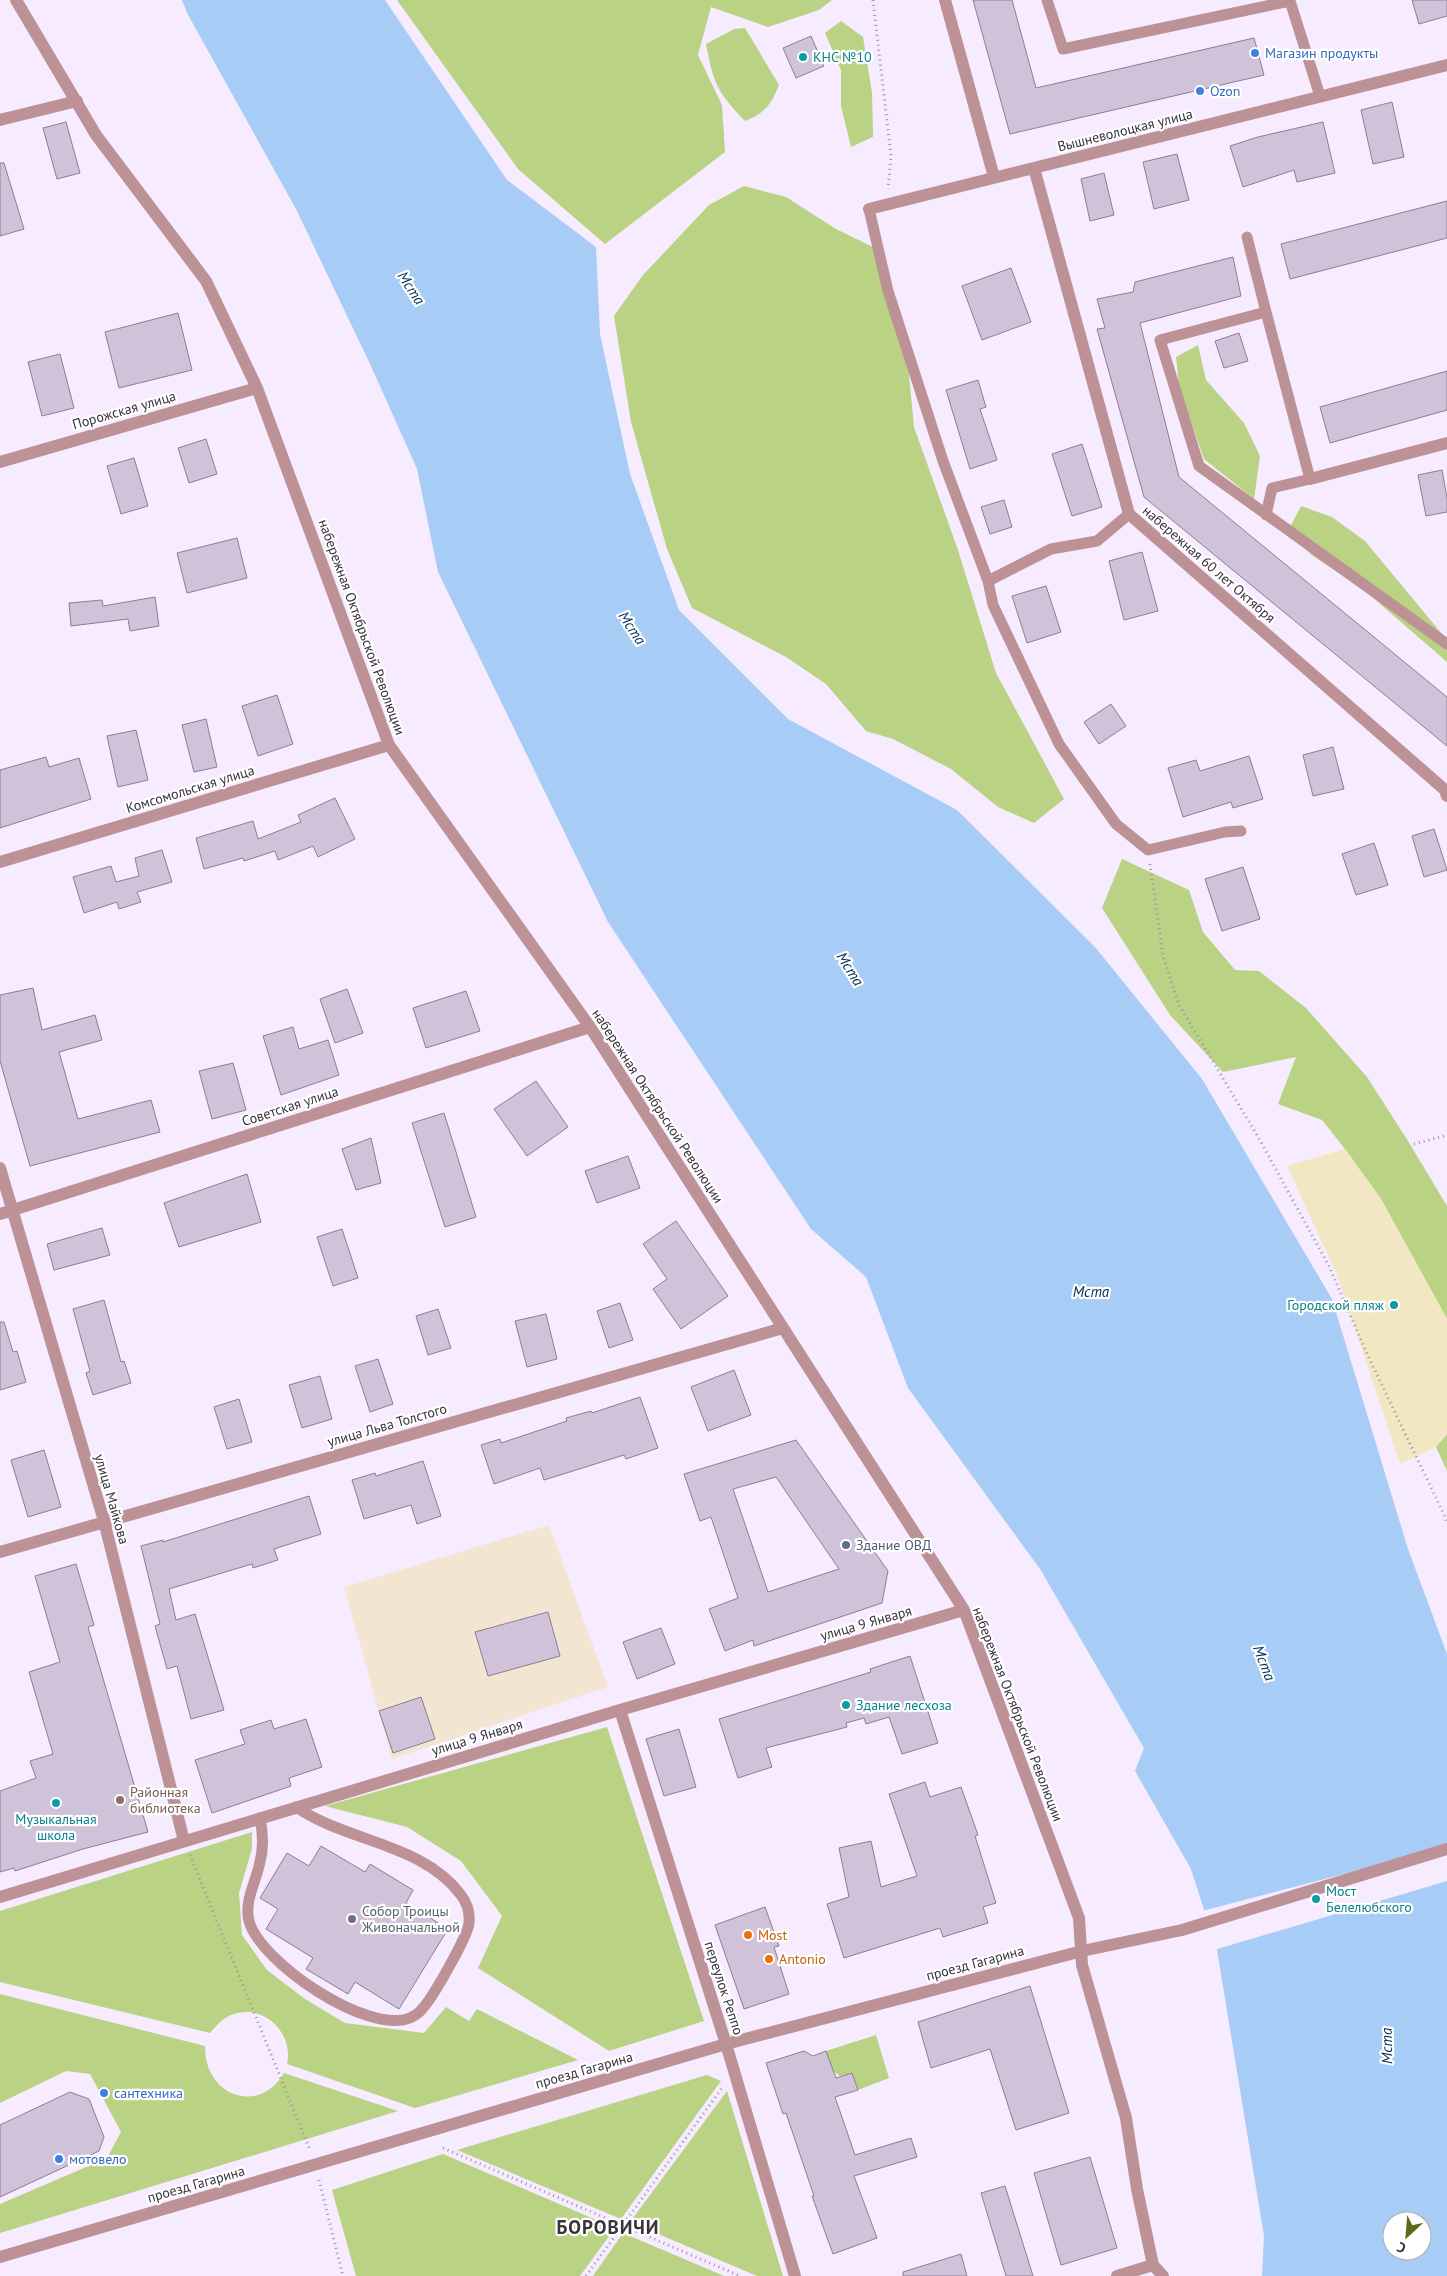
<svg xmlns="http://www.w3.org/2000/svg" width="1447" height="2276" font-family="'PT Sans',sans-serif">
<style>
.commercial{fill:#f2e5d1}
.green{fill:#bad283}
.sand{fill:#f1e7c2}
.water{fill:#a7ccf5;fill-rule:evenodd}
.pier{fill:#f7ecff}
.building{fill:#d0c2d9;stroke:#8b7e93;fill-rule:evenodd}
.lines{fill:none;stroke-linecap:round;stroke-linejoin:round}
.path{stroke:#9c93a1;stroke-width:3;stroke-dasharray:1 4;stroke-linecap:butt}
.service{stroke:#bd9297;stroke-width:11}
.pedestrian{stroke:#bd9297;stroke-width:12}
.minor{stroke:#bd9297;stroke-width:12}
.shop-dot{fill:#3f7fe0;stroke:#fff;stroke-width:2}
.culture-dot{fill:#0f9aa8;stroke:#fff;stroke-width:2}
.service-dot{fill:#5c6f8a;stroke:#fff;stroke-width:2}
.education-dot{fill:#8d6e63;stroke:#fff;stroke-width:2}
.worship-dot{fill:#6b7280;stroke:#fff;stroke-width:2}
.food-dot{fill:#e8710a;stroke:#fff;stroke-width:2}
.labels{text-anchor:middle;stroke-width:4.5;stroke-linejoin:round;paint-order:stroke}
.shop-label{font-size:14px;fill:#366cbe;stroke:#fff;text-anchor:start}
.culture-label{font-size:14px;fill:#0d838f;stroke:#fff;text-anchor:start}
.street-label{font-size:14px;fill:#38323b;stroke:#fff}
.service-label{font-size:14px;fill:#4e5e75;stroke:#fff;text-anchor:start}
.education-label{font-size:14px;fill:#785e54;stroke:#fff;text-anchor:start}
.worship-label{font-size:14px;fill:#5b616d;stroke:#fff;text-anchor:start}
.food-label{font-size:14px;fill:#c56008;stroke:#fff;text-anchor:start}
.water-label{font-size:15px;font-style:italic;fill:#002c55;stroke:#fff}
.district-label{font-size:19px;font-weight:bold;letter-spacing:1px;fill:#38323b;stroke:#fff}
</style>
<rect width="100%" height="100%" fill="#f7ecff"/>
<path class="commercial" d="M549 1525 608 1687 392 1759 344 1587Z"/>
<path class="green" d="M397 0H832L819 10 768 27 711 7 698 55 722 105 725 152 605 244 518 169Z
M841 21 863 37 872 93 873 137 851 147 841 106V70L825 33Z
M745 28 779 85C771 104 766 113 745 121 717 92 713 82 706 44L734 29Z
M744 186 786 197 836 229 873 247 904 323 914 427 958 550 996 673 1064 799 1034 823 998 807 951 769 893 739 866 731 826 684 786 657 692 608 667 549 631 422 614 316 643 275 709 205Z
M1198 345 1206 380 1244 423 1260 456 1254 499 1204 459 1179 387 1176 357Z
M1301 506 1332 517 1365 541 1447 640V662L1364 590 1313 556 1287 533Z
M1122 859 1189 890 1203 932 1235 970 1259 971 1306 1008 1367 1077 1408 1141 1447 1206V1319L1381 1199 1345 1149 1322 1120 1278 1104 1296 1057 1223 1072 1170 1015 1102 908Z
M1447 1434V1471L1436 1447Z
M607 1727 704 2021 609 2051 478 1968 502 1916 461 1861 407 1827 325 1806Z
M252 1832V1849L239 1893 242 1935 267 1970 305 1999 345 2023 424 2033 446 2007 469 2021 477 2009 578 2060 415 2108 287 2064C294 2032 262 2002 231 2015 222 2019 217 2025 210 2033L0 1982V1911Z
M0 1994 205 2046C204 2096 259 2116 284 2073L398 2111 0 2233V2204L107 2158 121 2132 90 2074 66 2071 0 2103Z
M876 2035 889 2078 858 2090 852 2073 840 2076 834 2072 826 2051Z
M707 2075 721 2081 621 2219 457 2150Z
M727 2091 783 2276H757L630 2222Z
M443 2154 615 2228 580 2276H356L332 2190Z
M623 2233 724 2276H593Z"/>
<path class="sand" d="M1345 1149 1381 1199 1447 1319V1434L1436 1447 1400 1464 1338 1277 1287 1166Z"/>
<path class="water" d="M182 0H385L507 180 596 247 600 334 630 474 679 610 788 719 957 810 1095 947 1202 1079 1332 1299 1408 1549 1447 1654V2276H1262L1264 2236 1217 1950 1191 1869 1135 1771 1144 1748 1040 1569 908 1388 866 1277 811 1229 608 922 438 572 417 469 371 366 296 209 187 13ZM1392 2221H1422V2251H1392Z"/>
<path class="pier" d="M1447 1847V1881L1214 1950 1202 1911Z"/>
<path class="building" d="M973 0H1012L1036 88 1254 38 1264 75 1010 134Z
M1412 0H1447V16L1419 24Z
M811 36 824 66 796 78 783 48Z
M1392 102 1404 157 1373 164 1361 110Z
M66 122 80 173 57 179 43 128Z
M1323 122 1335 173 1297 182 1294 170 1243 187 1230 146 1258 137Z
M1177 154 1189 200 1154 209 1143 162Z
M0 163H4L24 229 0 236Z
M1104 173 1114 215 1090 221 1081 179Z
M1447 201V238L1290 279 1281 244Z
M1233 257 1241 296 1140 323 1179 477 1447 697V746L1144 497 1097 329 1105 328 1097 299 1133 292 1135 282Z
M1011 268 1031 322 982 340 962 286Z
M178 313 192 370 119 388 105 332Z
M1239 333 1248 361 1224 368 1215 341Z
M60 354 74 408 42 416 28 362Z
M1447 371V410L1330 443 1320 407Z
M978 380 986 407 980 409 997 460 970 469 946 390Z
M206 439 217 474 189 483 178 448Z
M1082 444 1102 507 1072 516 1052 454Z
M134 458 148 506 121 514 107 466Z
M1442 470 1447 498V512L1426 516 1418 475Z
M1004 500 1012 527 990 534 981 507Z
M237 538 247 578 187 593 177 553Z
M1142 552 1158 611 1124 620 1109 561Z
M1046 586 1061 632 1027 643 1012 596Z
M155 597 159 626 130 631 128 619 71 626 69 603 102 600 103 606Z
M277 695 293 744 258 756 242 706Z
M1111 704 1126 726 1099 744 1084 722Z
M206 719 217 767 194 772 182 725Z
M136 730 148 780 118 787 107 736Z
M1333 747 1344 789 1313 796 1303 755Z
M1249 756 1263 799 1233 808 1231 802 1183 817 1168 768 1196 760 1200 771Z
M46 757 49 767 79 758 91 799 0 828V770Z
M335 798 355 839 318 857 313 846 278 860 275 851 244 861 243 858 204 869 196 838 253 821 258 839 301 822 298 815Z
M1434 829 1447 870 1424 877 1412 836Z
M1374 843 1388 885 1356 895 1342 854Z
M162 850 172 882 137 892 141 902 119 909 117 902 84 913 73 877 111 866 116 882 139 876 135 858Z
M1243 867 1260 919 1222 931 1205 879Z
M33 988 42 1030 95 1015 102 1040 59 1052 78 1119 151 1100 160 1132 30 1166 0 1061V995Z
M347 989 363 1033 335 1043 320 999Z
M466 991 480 1031 426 1048 413 1008Z
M293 1027 299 1049 328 1040 339 1075 281 1095 263 1036Z
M233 1063 246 1110 212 1119 199 1071Z
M536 1081 568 1127 527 1156 494 1109Z
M444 1113 476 1217 445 1227 412 1123Z
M371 1138 381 1183 356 1190 342 1149Z
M628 1156 640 1188 597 1203 585 1171Z
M247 1174 261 1222 179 1247 164 1203Z
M676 1221 728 1296 681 1329 653 1289 667 1279 643 1244Z
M102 1228 110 1255 54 1270 47 1244Z
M342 1229 358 1278 333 1286 317 1237Z
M104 1300 121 1362 124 1361 131 1383 93 1395 86 1373 90 1371 73 1309Z
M620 1303 633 1340 609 1348 597 1311Z
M438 1309 451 1348 428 1355 416 1316Z
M546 1314 557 1359 527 1367 515 1321Z
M0 1322H4L13 1352 17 1351 26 1382 0 1390Z
M378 1359 393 1404 370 1412 355 1366Z
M734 1370 751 1415 708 1431 691 1387Z
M320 1376 332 1419 302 1428 289 1385Z
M640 1397 658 1448 626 1459 624 1455 544 1480 540 1468 494 1484 481 1445 500 1439 501 1443 567 1421 566 1418 591 1411 592 1413Z
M239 1399 252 1442 227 1449 214 1407Z
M796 1440 888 1571 882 1603 754 1646 753 1640 725 1651 709 1609 738 1598 711 1517 700 1521 684 1474ZM776 1477 839 1569 768 1592 733 1489Z
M44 1450 61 1507 28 1517 11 1460Z
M423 1461 441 1516 417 1524 411 1505 364 1519 352 1480 375 1473 376 1476Z
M309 1496 321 1534 274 1549 278 1560 253 1568 252 1564 169 1589 176 1620 195 1614 224 1710 191 1719 177 1666 167 1669 155 1626 160 1624 141 1546 163 1540V1542Z
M76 1564 94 1625 88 1627 148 1832 83 1849 15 1871 14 1868 0 1872V1791L36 1778 30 1761 53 1754 29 1672 60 1662 35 1576Z
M548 1612 560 1656 488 1676 475 1632Z
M661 1628 675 1664 637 1679 623 1642Z
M910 1656 938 1743 902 1754 889 1717 866 1724 864 1718 846 1723 847 1727 766 1748 772 1767 738 1778 719 1719 871 1672 870 1669Z
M421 1697 435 1739 393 1753 379 1711Z
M306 1719 322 1767 289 1778 291 1786 212 1813 195 1760 245 1744 240 1730 271 1720 274 1729Z
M679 1729 696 1787 664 1796 646 1739Z
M925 1782 930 1797 961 1787 978 1835 975 1836 996 1903 983 1907 988 1923 943 1937 940 1928 844 1958 827 1904 849 1897 839 1848 871 1841 881 1887 917 1876 889 1794Z
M321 1846 365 1872 370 1864 413 1890 406 1903 448 1929 399 2009 355 1982 348 1994 306 1969 313 1958 266 1929 278 1909 260 1898 287 1853 309 1866Z
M765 1907 779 1946 774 1947 789 1994 744 2009 715 1925Z
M1030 1986 1069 2113 1016 2130 990 2049 931 2068 918 2022Z
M804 2051 813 2056 826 2051 836 2078 852 2073 858 2090 835 2097 855 2155 911 2138 917 2157 854 2176 877 2238 833 2254 812 2196H814L786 2113 783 2114 766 2063Z
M70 2092 89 2099 104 2137 99 2151 0 2197V2125Z
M1090 2157 1117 2248 1061 2265 1034 2173Z
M1005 2186 1033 2276H1006L981 2193Z
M961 2254 967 2276H903V2272Z"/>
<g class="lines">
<path class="path" d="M873 0 891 156 888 189
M1150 864 1163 956 1179 1005 1257 1135 1329 1266 1368 1356 1447 1521
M1414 1144 1447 1135
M190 1855 310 2150
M443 2148 740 2276
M319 2180 343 2276
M586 2276 722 2088"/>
<path class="service" d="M1047 0 1063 49 1290 1 1320 96
M869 209 888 291 943 461 988 581
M1247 237 1266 312
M1129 514 1097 541 1051 549 988 581 993 605 1059 744 1116 824 1148 850 1225 832 1241 831
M1266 515 1272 488 1310 479 1266 312 1160 340 1199 466 1447 644
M260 1818C263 1833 264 1847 260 1862 256 1882 244 1901 249 1921 260 1962 367 2035 410 2018 414 2016 420 2012 422 2009 432 1999 468 1936 469 1923 470 1913 467 1903 461 1895 422 1843 347 1842 296 1807"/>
<path class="pedestrian" d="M1082 1951 1182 1930 1447 1849"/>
<path class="minor" d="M16 0 96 135 206 281 257 388 389 745 590 1027 964 1610 1079 1918 1082 1965 1126 2118 1137 2189 1153 2265 1163 2276
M945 0 994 177
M0 120 77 101
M1034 168 1129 514 1445 790 1447 796
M869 209 1447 65
M0 462 257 388
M1310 479 1447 443
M0 862 389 745
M0 1168 104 1521 184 1841
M0 1214 590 1027
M0 1552 783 1328
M620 1710 726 2044 795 2276
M0 1897 620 1710 964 1610
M0 2257 726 2044 1082 1951
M1117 2276 1153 2265"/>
</g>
<g class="shop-dot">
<circle cx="1255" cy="53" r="5"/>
<circle cx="1200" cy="91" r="5"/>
<circle cx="104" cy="2093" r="5"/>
<circle cx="59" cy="2159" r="5"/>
</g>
<g class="culture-dot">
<circle cx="803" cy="57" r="5"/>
<circle cx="1394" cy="1305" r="5"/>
<circle cx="846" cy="1705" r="5"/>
<circle cx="56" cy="1803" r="5"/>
<circle cx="1316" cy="1899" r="5"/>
</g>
<circle class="service-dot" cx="846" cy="1545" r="5"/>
<circle class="education-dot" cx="120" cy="1800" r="5"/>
<circle class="worship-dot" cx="352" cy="1919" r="5"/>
<g class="food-dot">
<circle cx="748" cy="1935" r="5"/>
<circle cx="769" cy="1959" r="5"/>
</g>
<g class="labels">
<g class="shop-label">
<text x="1265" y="58">Магазин продукты</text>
<text x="1210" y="96">Ozon</text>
<text x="114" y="2098">сантехника</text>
<text x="69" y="2164">мотовело</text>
</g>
<g class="culture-label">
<text x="813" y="62">КНС №10</text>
<text x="1384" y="1310" text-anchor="end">Городской пляж</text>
<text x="856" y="1710">Здание лесхоза</text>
<text x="56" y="1824" text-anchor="middle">Mузыкальная<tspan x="56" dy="16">школа</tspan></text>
<text x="1326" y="1896">Мост<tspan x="1326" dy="16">Белелюбского</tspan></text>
</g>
<g class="street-label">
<text transform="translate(1125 130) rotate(-14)" y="5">Вышневолоцкая улица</text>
<text transform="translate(124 410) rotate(-16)" y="5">Порожская улица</text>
<text transform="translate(1209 564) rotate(41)" y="5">набережная 60 лет Октября</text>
<text transform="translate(362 627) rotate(70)" y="5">набережная Октябрьской Революции</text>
<text transform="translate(190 789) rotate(-17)" y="5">Комсомольская улица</text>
<text transform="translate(290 1106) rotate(-18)" y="5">Советская улица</text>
<text transform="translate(658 1106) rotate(57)" y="5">набережная Октябрьской Революции</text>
<text transform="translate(387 1425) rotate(-16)" y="5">улица Льва Толстого</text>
<text transform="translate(112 1499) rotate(74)" y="5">улица Майкова</text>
<text transform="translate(866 1623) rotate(-16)" y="5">улица 9 Января</text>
<text transform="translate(1018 1714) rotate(69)" y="5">набережная Октябрьской Революции</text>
<text transform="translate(477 1737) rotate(-17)" y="5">улица 9 Января</text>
<text transform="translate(975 1963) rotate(-15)" y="5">проезд Гагарина</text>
<text transform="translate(724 1988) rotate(72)" y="5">переулок Реппо</text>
<text transform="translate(584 2070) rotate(-16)" y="5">проезд Гагарина</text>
<text transform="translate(196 2184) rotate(-16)" y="5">проезд Гагарина</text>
</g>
<g class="service-label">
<text x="856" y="1550">Здание ОВД</text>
</g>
<g class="education-label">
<text x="130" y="1797">Районная<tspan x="130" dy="16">библиотека</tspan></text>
</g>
<g class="worship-label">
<text x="362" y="1916">Собор Троицы<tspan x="362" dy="16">Живоначальной</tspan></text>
</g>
<g class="food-label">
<text x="758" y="1940">Most</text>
<text x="779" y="1964">Antonio</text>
</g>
<g class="water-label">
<text transform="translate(411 288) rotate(57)" y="5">Мста</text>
<text transform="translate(632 628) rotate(57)" y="5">Мста</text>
<text transform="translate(850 969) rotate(58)" y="5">Мста</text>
<text x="1091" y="1297">Мста</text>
<text transform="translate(1264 1663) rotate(69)" y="5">Мста</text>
<text transform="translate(1387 2046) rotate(-91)" y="5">Мста</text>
</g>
<g class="district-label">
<text x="608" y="2234">БОРОВИЧИ</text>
</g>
</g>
<g transform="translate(1407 2236) rotate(206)"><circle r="24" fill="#ffffff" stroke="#afadb1"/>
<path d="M0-4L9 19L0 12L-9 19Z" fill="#5c6b15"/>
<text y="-8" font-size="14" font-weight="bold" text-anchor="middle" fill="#38323b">С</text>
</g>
</svg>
